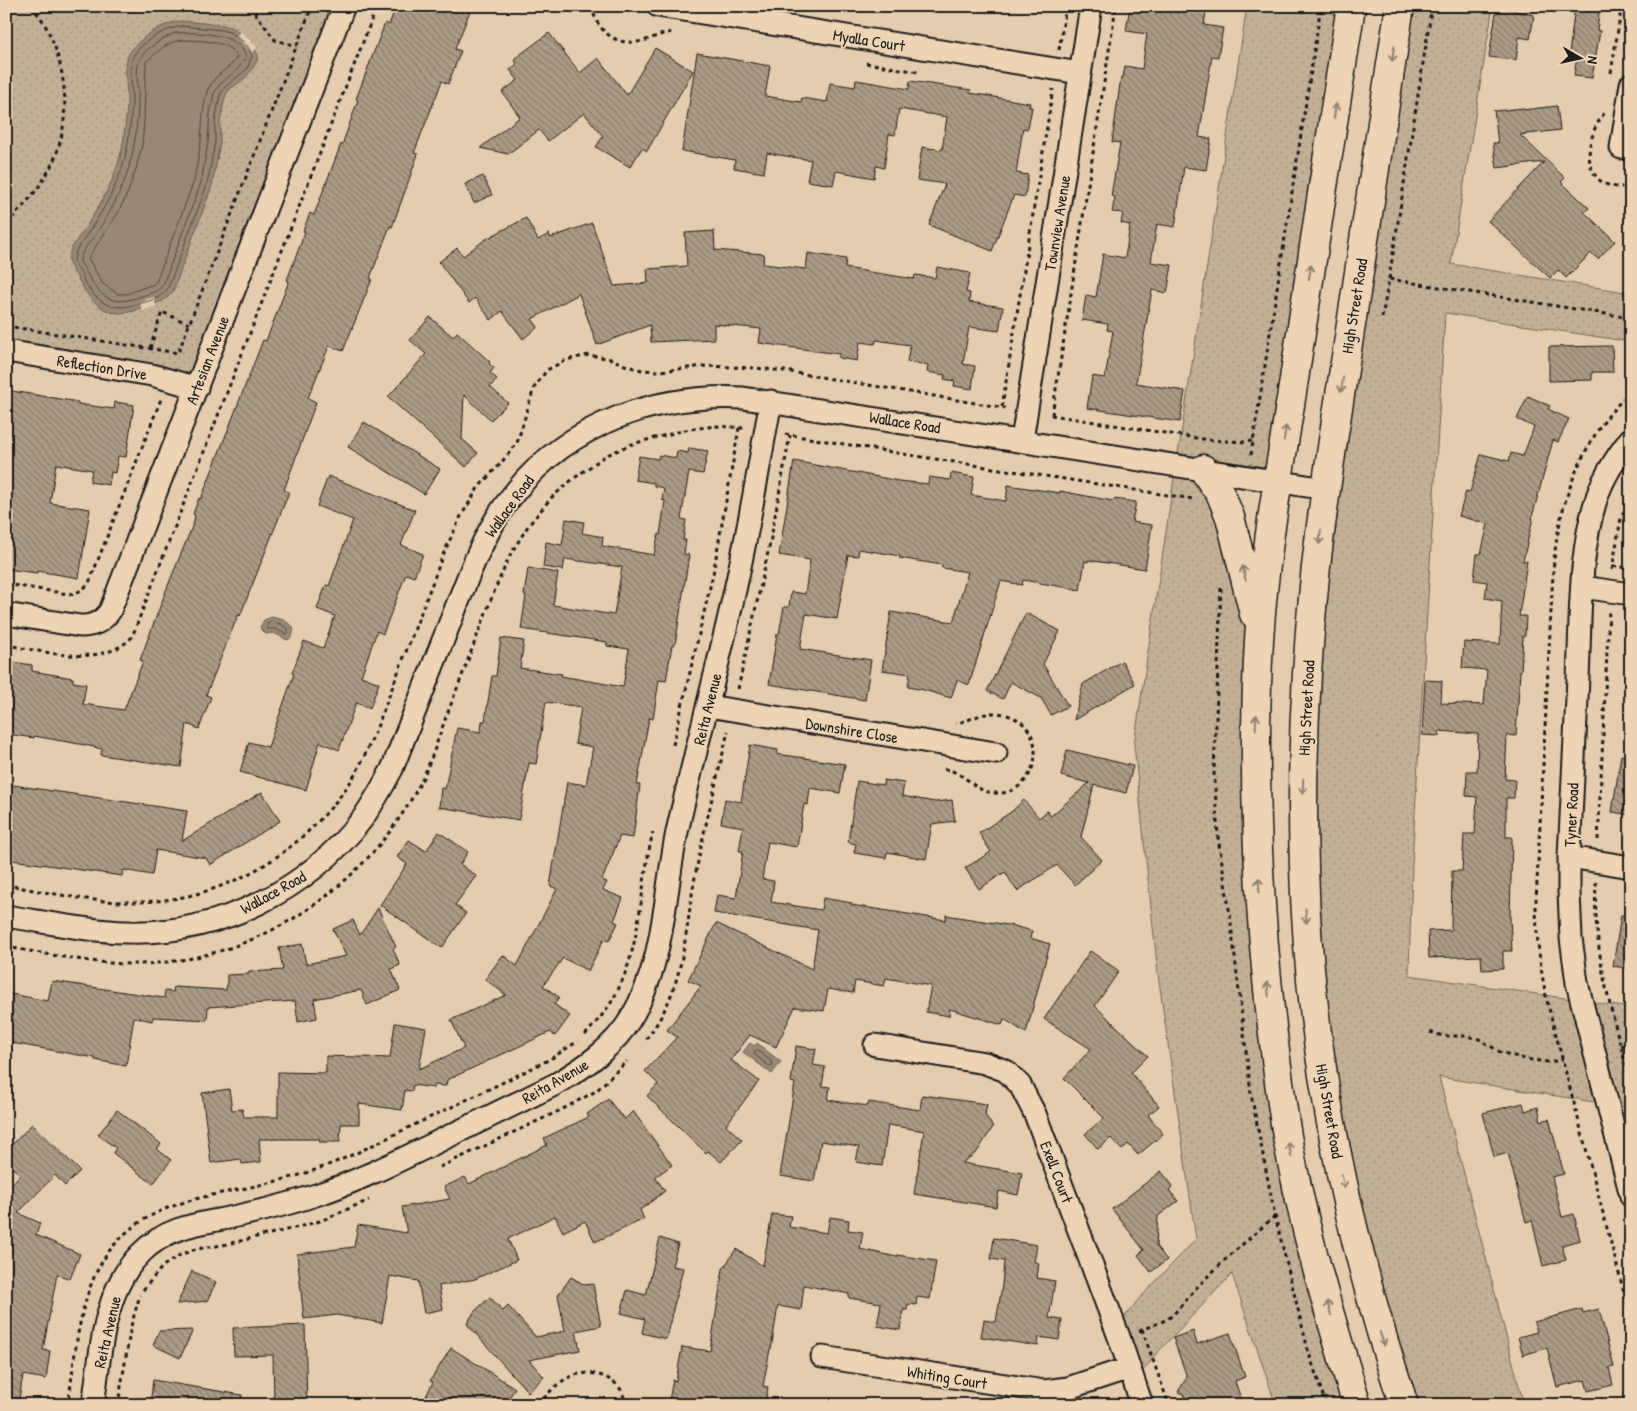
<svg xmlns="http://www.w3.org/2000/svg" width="1637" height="1411" font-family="'Patrick Hand',sans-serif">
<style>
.grass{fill:url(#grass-dots);stroke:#6f6659}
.water{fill:#978976;stroke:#665d52}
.pier{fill:#e4cdaf}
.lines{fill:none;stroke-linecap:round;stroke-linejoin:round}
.shore{stroke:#4d4840;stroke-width:1}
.building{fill:url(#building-back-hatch);stroke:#1c1c1c}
.minor-casing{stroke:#1c1c1c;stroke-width:25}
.major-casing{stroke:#1c1c1c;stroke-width:31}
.path{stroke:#1c1c1c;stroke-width:3;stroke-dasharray:4 4;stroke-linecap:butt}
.minor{stroke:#ecd4b5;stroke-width:21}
.major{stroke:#ecd4b5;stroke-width:28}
.oneway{stroke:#8e8170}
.labels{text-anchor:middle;stroke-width:4;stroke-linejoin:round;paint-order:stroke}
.street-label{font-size:16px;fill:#1c1c1c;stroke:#ecd4b5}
</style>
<defs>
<pattern id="grass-dots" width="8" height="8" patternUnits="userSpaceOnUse" patternTransform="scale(1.25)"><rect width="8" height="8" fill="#c2b096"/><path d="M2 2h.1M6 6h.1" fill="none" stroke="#a69781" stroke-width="1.8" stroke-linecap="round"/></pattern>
<pattern id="building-back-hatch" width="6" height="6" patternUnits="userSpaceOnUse" patternTransform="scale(1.25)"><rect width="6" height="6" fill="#ac9b86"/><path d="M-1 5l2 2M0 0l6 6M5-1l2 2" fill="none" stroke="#8b7e6d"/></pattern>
</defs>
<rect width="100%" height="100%" fill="#e4cdaf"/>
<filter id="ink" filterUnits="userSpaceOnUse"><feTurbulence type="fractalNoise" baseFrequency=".02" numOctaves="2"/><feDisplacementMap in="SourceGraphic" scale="10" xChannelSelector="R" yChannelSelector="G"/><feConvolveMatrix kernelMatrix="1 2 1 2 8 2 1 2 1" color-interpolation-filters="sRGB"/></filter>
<g filter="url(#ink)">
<path class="grass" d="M6 6H344L197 388 6 351Z
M1247 6H1351L1278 481 1203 469 1259 637 1275 1048 1357 1405H1276L1232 1274 1157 1353 1134 1382 1116 1328 1138 1300 1196 1239 1158 974 1134 745 1176 465 1182 429Z
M1400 6H1493L1451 264 1631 293V342L1445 313 1412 863 1409 975 1631 1008V1108L1439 1077 1524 1405H1404L1323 1077 1305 718Z"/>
<path class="water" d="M182 21 223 25 234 28 248 40 254 47 258 55 257 61 251 71 245 78 229 90 225 97 220 122V143L212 186 173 291C166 301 158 303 147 306 137 310 127 314 116 313 97 310 85 293 77 277 70 265 66 264 71 249 94 215 116 184 123 143 125 131 126 117 127 105 128 91 122 63 130 52 141 36 163 23 182 21Z
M6 63C16 86 16 115 6 138Z
M272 617 284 620 293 627C294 633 293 638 287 640L274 633 266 634 262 631 260 627 264 620Z
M750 1043 754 1046 757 1043 781 1062 772 1074 743 1052Z"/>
<path class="pier" d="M241 31 256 46 257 48 252 53 236 36Z
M154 297 156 306 142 311 140 301Z"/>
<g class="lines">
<path class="shore" d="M182 26 222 30 232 33 245 43 250 50 252 56 247 69 225 87 220 95 215 122V142L207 185 168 288C162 297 155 299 145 302 120 310 103 310 87 286 84 282 83 277 80 272 75 264 72 261 76 251 99 217 122 184 128 142 130 130 131 117 132 104 133 92 128 65 134 55 142 41 167 28 182 26Z
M175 33C195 32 240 32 246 57L237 70 221 83 214 93 210 113 208 142 201 183 163 285C157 293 147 294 139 297 119 304 104 302 92 282 88 276 85 269 80 262V258C84 247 93 239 99 229 112 210 122 190 129 167 135 145 138 122 138 99 139 87 135 72 139 61 143 49 164 38 175 33Z
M182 40C200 41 228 39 237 57L232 64 215 78 207 91 203 112 201 141 194 181 156 282 154 284 126 294H118L103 284 88 258 118 213 128 192 136 169 142 145 144 121 146 62C156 53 168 41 182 40Z
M272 622 281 624 288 629V633L285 634 276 629H267V624Z
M755 1051H758L772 1062 773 1065 769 1066 755 1055Z"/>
</g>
<path class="building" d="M396 6H472L455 49 461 51 448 84 442 81 414 153 418 154 404 194 392 227 390 226 370 278 372 279 343 351 329 346 308 398 316 402 284 490 289 492 240 616 238 615 206 695 211 697 199 729 187 724 181 767 101 755 102 749 85 745 34 736V738L6 734V664H11L12 662 32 665V671L73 678V682L86 684 83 704 124 710 143 661 140 660 167 588 194 522 195 515 193 514 199 498 201 499 263 340 266 341 289 281 287 280 305 232 303 231 310 213 314 215 341 144 342 145 358 100 356 99 385 23 389 25Z
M1130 6H1207L1204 25 1223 28 1218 57 1212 56 1199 137 1211 139 1206 170 1184 167 1175 227 1157 224 1151 262 1172 265 1167 293 1152 290 1136 383 1185 391 1180 422 1087 408 1092 376 1105 378 1113 331 1107 330 1108 324 1082 320 1086 295 1096 297 1103 254 1125 258 1130 225 1121 223 1123 213 1112 212 1115 197 1111 196 1120 143 1112 142 1121 77 1123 78 1125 66 1142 69 1147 34 1126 31Z
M1497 6H1514V11L1534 15 1530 39 1519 37 1516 60 1489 57Z
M1575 6H1600L1597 30 1600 31 1592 78 1574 76 1577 56 1569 55Z
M549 33 580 73 598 58 627 95 655 48 693 71 647 151 642 148 630 167 596 147 603 136 584 113 548 141 539 130 508 154 480 148 520 117 502 92 518 80 510 70 517 64 514 59Z
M697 53 770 66 765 96 801 102 802 98 827 102 830 83 855 87 856 80 909 89 910 81 971 90 970 93 1030 103 1029 107H1032L1028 129 1023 128 1016 173 1028 175 1025 197 1014 195 992 251 929 225 945 184 917 180 922 147 942 150 947 117 899 109 895 135 889 134 884 168 876 166 874 178 836 171 833 185 807 181 811 160 767 153 764 173 734 168 735 160 682 151Z
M1557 106 1560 130 1520 135 1565 178 1561 182 1589 208 1584 212 1615 241 1598 259 1591 253 1566 278 1558 270 1550 278 1488 221 1544 162 1497 168 1493 143H1498L1494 110 1495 111 1523 108V110Z
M483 176 492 195 474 203 465 184Z
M526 218 538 240 549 234 550 238 592 223 614 286 648 283 647 269 687 266 685 233 714 231 715 250 764 254 763 264 806 269 808 253 846 259 845 268 914 279 915 275 935 278 937 267 970 273 966 292 970 293 969 302 1003 307 999 331 969 327 963 364 975 366 972 389 954 386 955 381 944 379 945 375 927 372 928 365 907 362 910 345 876 340 875 344 860 342 857 361 839 358V354L759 343 761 329 714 324V339L651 342 650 325 597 345 579 294 532 319 538 327 523 339 502 311 491 320 475 298 469 303 439 262 457 248 463 256 486 239Z
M430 317 453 337 457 332 490 362 489 364 494 368 490 373 497 379 490 387 508 403 491 420 464 395 462 439 478 453 466 467 388 397 426 354 410 340Z
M1612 346 1613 372H1592V380L1549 381V347Z
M6 390 78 402V404L114 409 115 402 134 405 126 457 118 456 115 473 111 472 109 485 90 482 92 470 56 464 50 503 90 509 79 578 37 571V573L6 569Z
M1528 396 1550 406 1548 409 1569 419 1558 442 1553 440 1532 517 1533 518 1523 561H1527L1519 616H1526L1525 636H1523L1521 671H1520L1516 736 1507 735 1505 779 1515 780 1514 798H1506V837H1512L1510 918 1512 951H1503V969L1482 970 1481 956 1429 958 1428 931 1451 930 1452 871H1462L1464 834H1475L1477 797 1466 796 1467 771H1477L1478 734 1439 731V736L1422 735 1425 680 1442 681 1441 703 1484 705 1487 670 1462 668 1464 642 1500 644 1502 601 1485 598 1487 582 1474 580 1477 554H1481L1488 524 1459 516 1466 491 1470 492 1481 454 1509 461 1511 453 1523 456 1534 427 1517 419Z
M364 422 440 469 424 494 348 447Z
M689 448 708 451 703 474 689 472 681 519 686 520 683 540H686L684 554 689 555 675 645H672L666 681 659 680 653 719 649 718 637 785H640L633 838 620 836 602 880 607 882 603 890 623 898 614 921 618 923 609 941 604 939 588 971 563 958 543 986 559 997 554 1004 570 1016 555 1036 550 1032 447 1080 446 1086 434 1085V1088L413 1085 412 1091 405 1090 402 1110 359 1104V1124H341L340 1142H319L320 1139H259L261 1162 242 1164 241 1159 211 1163 202 1093 229 1089 232 1110 242 1109 244 1117H278V1072L326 1073V1056L390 1058 395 1023 426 1028 419 1069 464 1048 451 1020 506 995 485 979 503 955 517 966 557 889 550 886 567 782 586 785 593 747 575 744 581 707 546 702 536 764 529 763 519 820 439 807 441 788 445 789 457 728 481 732 482 721H485L492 676H496L501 638 524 641 520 668 562 674 561 676 623 687 629 649 607 646V642L521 629 526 596 524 595 528 568 558 573 553 605 614 615 622 567 565 559 563 570 543 567 546 542 562 545 566 519 584 522 582 533 603 537 602 546 654 555 658 535H660L665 501 662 500 664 488 654 486V483L635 480 639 456 658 459 659 455 676 458 677 451 688 453Z
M794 461 899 481 928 484 929 477 950 480 951 473 974 477 971 495 1006 501 1008 485 1060 493V491L1113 501 1114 499 1136 502 1132 522 1152 525 1145 569 1088 560V562L1085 561 1080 590 1023 580 1022 585 1001 581 969 685 957 680 951 698 924 690 908 687 910 674 882 670 891 612 953 622 968 572 942 568V565L899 558 900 556 859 549 858 556 848 555 837 619 806 614 800 649 871 660 865 700 769 684 777 634H779L784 607H789L791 592 805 594 810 560 779 555Z
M328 476 415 510 401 545 423 554 414 577 406 574 383 634 377 631 361 676 379 683 370 708 356 703 339 750 320 742 306 790 240 772 249 742 268 747 294 674 292 673 304 641 323 648 335 616 317 609 326 585 329 586 353 520 317 506Z
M1026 613 1060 631 1043 664 1068 706 1051 715 1041 698 1011 682 1003 699 987 691Z
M1122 661 1135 684 1074 720 1083 684Z
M750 745 778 750 777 754 845 764 840 793 810 788 808 805 804 804 797 847 768 842 762 879 774 881 771 902 821 910 823 898 852 903 851 905 946 920V915L1014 926 1032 931 1030 938 1050 944 1026 1033 1004 1019 1002 1025 950 1009 949 1016 926 1012 931 986 886 978 884 986 855 981 853 993 828 989 824 1011 795 1007 776 1047 750 1035 731 1060 759 1081 726 1125 742 1140 721 1162 708 1151 706 1153 647 1096 658 1084 645 1071 677 1037 667 1030 701 986 688 980 716 923 812 969 818 930 714 913 717 895 736 898 743 851H739L743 827 721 823 725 799 741 802Z
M1067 750 1133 766 1126 793 1094 785 1081 837 1102 860 1075 885 1057 865 1017 891 1005 872 979 889 965 868 991 852 979 833 1011 812 1024 800 1039 818 1047 811 1051 816 1089 783 1061 776Z
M1621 755 1631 756V815L1612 812Z
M884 780 904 783 902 796 935 802 952 800 955 821 932 824 926 859 887 852 886 858 854 853 856 844 848 842 857 781 883 785Z
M6 784 187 811 182 841 262 792 280 821 210 865 206 858 156 850 152 875 123 870 122 876 6 859Z
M439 832 468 852 460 864 476 876 455 905 466 913 442 948 380 905 407 864 397 857 409 840 426 851Z
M378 908 396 947 393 949 400 965 391 969 400 990 367 1005 361 990 314 999 317 1018 298 1022 295 1001 208 1007 207 1020 153 1017 152 1021 134 1017 126 1066 95 1060V1058L6 1042V993L48 1001 52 981 164 998 165 991 173 992 174 987 226 990V987H227V975L249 974V972L283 970 279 948 302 944 306 964 346 956 333 929 353 920 360 935Z
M1621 915 1631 916V969L1613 966Z
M1090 951 1119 971 1095 1006 1148 1056 1131 1073 1159 1106 1148 1115 1163 1134 1138 1155 1128 1144 1122 1150 1111 1138 1098 1149 1085 1134 1104 1118 1064 1078 1091 1049 1044 1019Z
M796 1046 816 1049 813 1065 825 1067 822 1086 830 1087 828 1100 868 1106 869 1102 920 1110 922 1095 987 1104 985 1115 993 1127 977 1152 962 1163 1022 1173 1018 1195 999 1191 996 1207 914 1194 924 1131 888 1125 882 1166 856 1162 859 1147 821 1141 814 1181 780 1176 795 1083 791 1082Z
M608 1099 621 1116 622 1115 625 1119 633 1111 672 1165 655 1177 665 1191 640 1210 644 1219 595 1242 585 1221 563 1232 555 1216 508 1239 517 1260 475 1279 439 1286 443 1309 424 1313 418 1281 390 1276 382 1323 337 1315 304 1319 297 1254 354 1247 358 1225 407 1233 402 1207 450 1199 444 1187 465 1177 469 1184 547 1145 544 1138 589 1117 587 1114Z
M1523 1103 1525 1111 1538 1107 1541 1121 1549 1119 1564 1174 1552 1177 1562 1217 1574 1214 1580 1240 1562 1245 1566 1260 1543 1266 1532 1220 1526 1222 1508 1153 1494 1157 1483 1113Z
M117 1110 161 1144 157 1149 171 1160 153 1184 113 1153 116 1148 98 1135Z
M32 1124 80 1171 65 1186 55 1175 18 1213 40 1223 36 1235 80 1254 70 1279 57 1274 43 1350 50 1351 46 1379 23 1375 18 1405H6V1190L20 1175 6 1161V1151Z
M1161 1171 1173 1186 1169 1190 1178 1201 1158 1216 1156 1246 1167 1260 1151 1272 1138 1255 1144 1250 1112 1209Z
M772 1214 791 1216 789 1227 827 1233 830 1217 849 1220 848 1230 863 1232 860 1249 897 1257V1255L936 1261 930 1299 917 1297 916 1305 908 1304 907 1310H903L900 1330 877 1326 881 1303 849 1298V1294L804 1285 801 1310 778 1306 771 1349H770L763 1386 768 1387 765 1405H668L673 1380 676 1381 682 1347 710 1351 723 1269 736 1249 763 1266Z
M660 1238 678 1244 672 1266 683 1268 666 1339 642 1333 645 1319 621 1313 627 1290 646 1295Z
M994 1238 1037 1245 1034 1262 1039 1263 1037 1278 1055 1281 1049 1318 1062 1320 1059 1340 1039 1337 1038 1346 981 1337 984 1320 996 1322 1002 1286 1004 1261 991 1259Z
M192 1271 216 1282 207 1301 177 1304Z
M571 1277 585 1285 593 1284 601 1326 576 1331 580 1350 529 1360 544 1377 528 1392 467 1324 474 1312 490 1297 503 1311 508 1306 536 1337 565 1331 558 1295Z
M1582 1309 1583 1313 1599 1309 1614 1367 1609 1368 1613 1385 1588 1391 1585 1380 1557 1387 1547 1348 1523 1355 1518 1337 1537 1332 1534 1322Z
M305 1325 307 1405H274L273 1355 234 1356 233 1328Z
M193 1330 180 1358 153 1345 159 1331Z
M1193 1331 1197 1344 1230 1333 1245 1377 1235 1381 1243 1405H1187L1183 1394 1178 1392 1187 1377 1173 1338Z
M451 1348 515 1388 505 1405H422L433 1382 430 1381Z
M153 1380 242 1395 241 1405H150Z"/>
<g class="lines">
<g class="minor-casing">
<path id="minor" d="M658 6 1080 73
M1621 148 1631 84
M6 351 152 375 197 388
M1631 438C1617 456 1604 475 1597 497 1578 554 1581 619 1578 678 1575 738 1572 798 1569 857V892L1571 938 1577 983 1631 1196
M1022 440 1091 6
M1582 587 1631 594
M6 614 80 626C94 626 102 622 110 611L344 6
M708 706 996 753
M1569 857 1631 867
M6 916C46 922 86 931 126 932 219 935 307 891 363 818 374 802 383 786 392 769L470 572C482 543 495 516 515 492 570 423 656 394 743 398L1326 489
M875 1045 985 1063 1006 1071 1020 1085 1035 1114 1119 1337 1142 1405
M822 1357 1044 1391 1068 1388 1129 1368
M93 1405C101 1353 102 1292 141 1253 172 1222 207 1224 246 1214 270 1209 295 1202 319 1194 358 1181 396 1162 433 1144 474 1124 515 1104 556 1084 585 1067 614 1047 631 1018 665 962 664 894 677 832 695 751 717 671 735 590 749 528 759 464 771 401"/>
</g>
<g class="major-casing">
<path id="major" d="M1351 6C1331 133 1312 259 1293 386 1280 469 1264 556 1259 640 1252 764 1257 886 1270 1009 1275 1052 1280 1094 1287 1136 1303 1227 1330 1317 1357 1405
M1400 6C1383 119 1365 231 1348 344 1336 421 1323 499 1315 576 1305 673 1301 771 1304 868 1309 1051 1346 1231 1404 1405
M1203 469 1221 495 1230 517 1254 614"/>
</g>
<path class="path" d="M250 6 275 40 297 46
M592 6C595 28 613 45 636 42 650 41 659 33 674 32
M1059 50 1066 6
M866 63 919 72
M1611 73 1620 17V6
M1604 113C1600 120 1595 126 1593 134 1582 165 1595 193 1631 186
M6 224C23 207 38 191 49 170 73 126 68 68 45 25 42 18 36 12 31 6
M1389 279 1432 6
M1382 318 1389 279 1631 318
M6 326 178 353 312 6
M150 348 162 312 189 324
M1631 391C1581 438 1557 506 1553 573L1536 901C1536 935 1540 967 1547 1001L1631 1319
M1002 407 1053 89
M1051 415 1209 440 1244 442 1252 441
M1052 415 1116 6
M785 434 903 454 1193 499
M1251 455 1321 6
M1613 566 1631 569
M1612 570 1621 518 1631 494
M6 584 68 594C77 594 84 589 89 583L161 399
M1221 588 1214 771 1218 837 1230 915 1251 1094 1275 1216 1308 1350 1326 1405
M6 645C43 651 102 669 132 637L377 6
M738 689 770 543 790 435
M673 745 713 574 739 428
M944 769C949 770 954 771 958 774 972 781 977 792 995 793 1041 797 1055 718 996 713 982 712 970 721 956 723
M1598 840 1609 611
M1596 882C1592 951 1613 1017 1631 1084
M6 885C48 892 91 903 134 902 223 902 302 854 351 781 361 766 368 747 376 730L443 555 460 518 478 488 501 463 517 443 534 388 547 370 566 360 589 355 611 359 627 366 642 370 660 371 706 366 755 368 785 371 1005 408
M6 947C50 954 96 965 141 964 257 960 361 891 416 791 429 768 437 742 446 717 463 674 479 630 496 587L510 555 528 526 551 498 573 479 605 456 632 444 689 429 717 426 744 428
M1430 1032 1443 1036H1467L1479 1039 1500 1052 1525 1059 1548 1062 1563 1060
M585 1035C597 1022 609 1008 617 992 642 943 640 885 653 832
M646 1039C685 990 684 936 695 877 704 828 717 780 728 731
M1621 1046 1631 1043
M440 1167 561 1110 596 1091 627 1061
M143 1290 163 1266 180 1255 196 1249 223 1245 291 1229 320 1221 369 1200
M1142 1329 1169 1405
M1139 1331 1166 1320 1173 1315 1198 1286 1227 1258 1275 1216
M68 1405C76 1352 78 1286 115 1244 155 1198 218 1196 273 1182 295 1177 317 1170 338 1161 365 1150 390 1136 416 1124 462 1102 507 1081 552 1058L578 1041
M118 1405 131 1326 140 1295
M539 1405C548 1392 563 1377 579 1374 593 1371 613 1377 621 1390 623 1394 625 1400 626 1405"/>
<use href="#minor" class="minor"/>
<use href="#major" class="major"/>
</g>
<defs><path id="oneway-shaft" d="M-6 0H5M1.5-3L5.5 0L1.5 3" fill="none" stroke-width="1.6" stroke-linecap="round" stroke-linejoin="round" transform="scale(1.25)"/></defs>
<g class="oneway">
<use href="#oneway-shaft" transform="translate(1393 54) rotate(99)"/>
<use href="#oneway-shaft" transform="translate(1335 111) rotate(-81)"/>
<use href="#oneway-shaft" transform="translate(1310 272) rotate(-81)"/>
<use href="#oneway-shaft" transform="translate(1342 385) rotate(99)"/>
<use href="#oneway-shaft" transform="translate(1285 433) rotate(-81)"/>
<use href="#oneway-shaft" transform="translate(1320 537) rotate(97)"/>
<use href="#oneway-shaft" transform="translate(1244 573) rotate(-103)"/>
<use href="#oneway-shaft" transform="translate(1256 722) rotate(-88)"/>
<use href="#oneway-shaft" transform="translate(1303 786) rotate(92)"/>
<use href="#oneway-shaft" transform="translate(1259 885) rotate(-93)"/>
<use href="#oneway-shaft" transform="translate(1306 916) rotate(87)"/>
<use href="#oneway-shaft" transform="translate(1268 989) rotate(-96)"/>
<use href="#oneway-shaft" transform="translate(1290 1150) rotate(-102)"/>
<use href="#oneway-shaft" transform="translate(1343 1181) rotate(78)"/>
<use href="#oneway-shaft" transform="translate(1329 1308) rotate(-106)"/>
<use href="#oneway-shaft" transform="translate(1382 1339) rotate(73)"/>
</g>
</g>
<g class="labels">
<g class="street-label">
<text transform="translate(869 40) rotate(9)" y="6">Myalla Court</text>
<text transform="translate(1057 223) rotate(-81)" y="6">Townview Avenue</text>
<text transform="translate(1354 306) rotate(-81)" y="6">High Street Road</text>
<text transform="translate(207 360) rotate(-69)" y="6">Artesian Avenue</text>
<text transform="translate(102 367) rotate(9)" y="6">Reflection Drive</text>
<text transform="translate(905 422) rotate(9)" y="6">Wallace Road</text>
<text transform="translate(509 506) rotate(-54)" y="6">Wallace Road</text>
<text transform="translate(1306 708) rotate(-87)" y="6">High Street Road</text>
<text transform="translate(707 709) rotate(-76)" y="6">Reita Avenue</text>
<text transform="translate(852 730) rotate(9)" y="6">Downshire Close</text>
<text transform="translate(1571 815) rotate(-87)" y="6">Tyner Road</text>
<text transform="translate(273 892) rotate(-29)" y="6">Wallace Road</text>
<text transform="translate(555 1081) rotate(-30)" y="6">Reita Avenue</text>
<text transform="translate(1330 1111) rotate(80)" y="6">High Street Road</text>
<text transform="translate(1057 1172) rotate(69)" y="6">Exell Court</text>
<text transform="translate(107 1332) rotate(-77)" y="6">Reita Avenue</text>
<text transform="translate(947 1377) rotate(9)" y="6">Whiting Court</text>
</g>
</g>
<rect width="1637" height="1411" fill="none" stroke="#ecd4b5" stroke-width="25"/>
<rect x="12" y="12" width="1612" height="1386" fill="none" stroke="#1c1c1c" stroke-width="2" filter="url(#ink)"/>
<g transform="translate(1580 58) rotate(99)" stroke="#ecd4b5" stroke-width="4" paint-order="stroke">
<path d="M0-4L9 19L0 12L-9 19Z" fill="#1c1c1c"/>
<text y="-8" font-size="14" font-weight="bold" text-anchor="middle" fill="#1c1c1c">N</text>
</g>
</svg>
